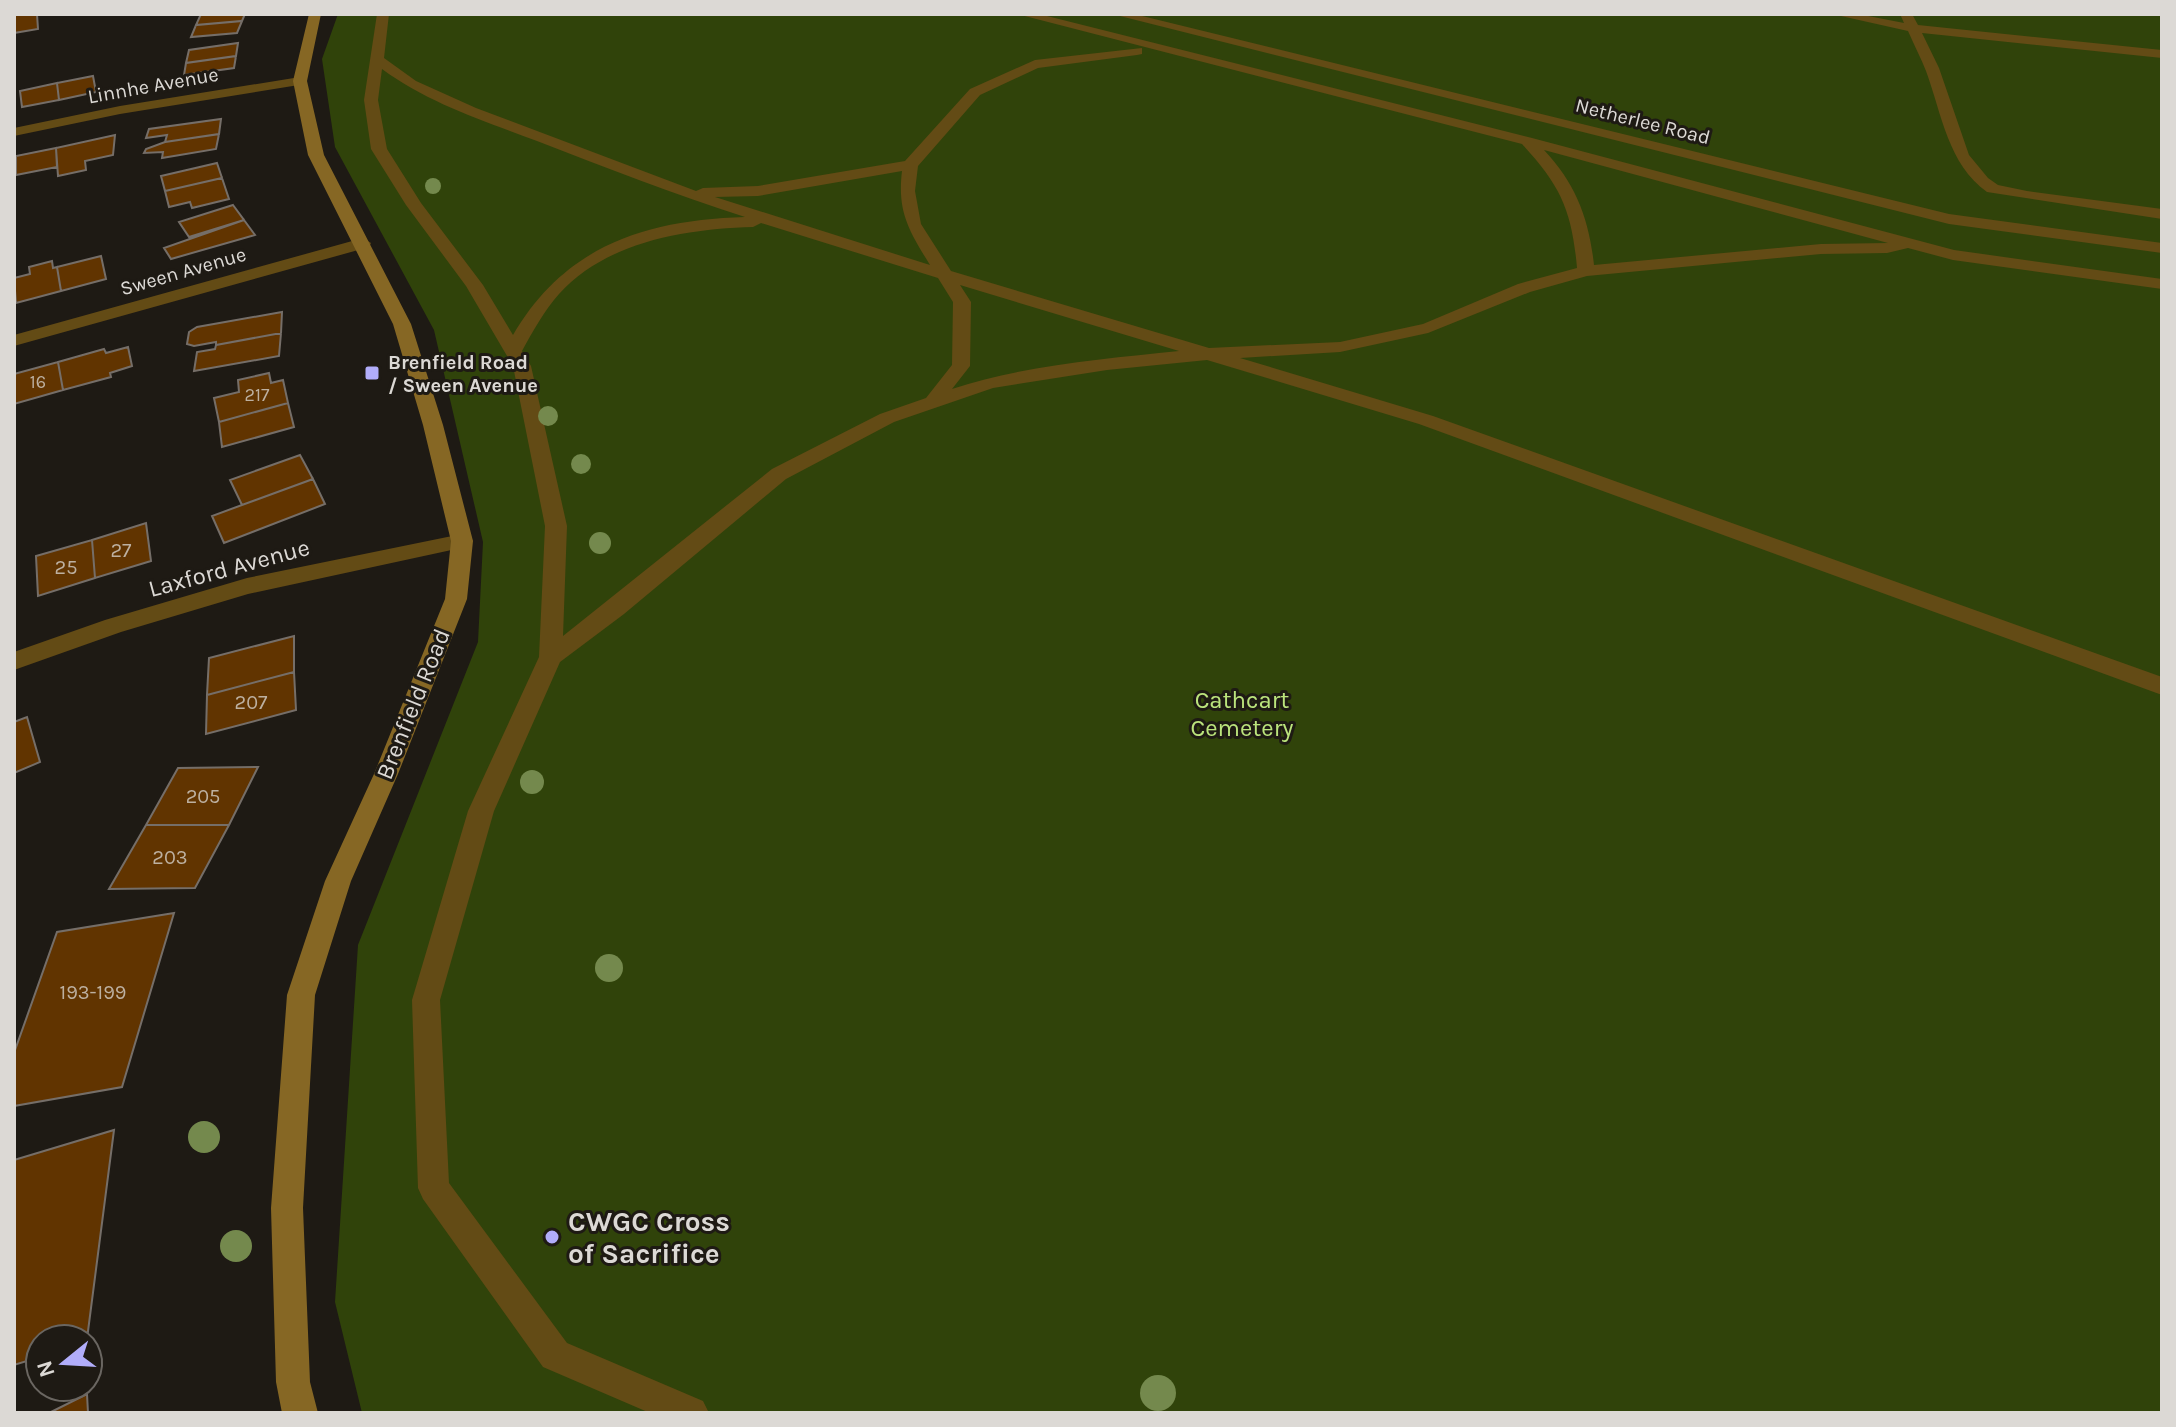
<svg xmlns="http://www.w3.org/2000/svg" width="2176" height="1427" font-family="Karla,sans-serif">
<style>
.green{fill:#30430a}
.building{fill:#613400;stroke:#756e68;stroke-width:2}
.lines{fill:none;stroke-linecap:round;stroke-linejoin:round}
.lane{fill:#634b15;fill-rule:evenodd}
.street{fill:#634b15;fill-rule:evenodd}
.secondary{fill:#866724;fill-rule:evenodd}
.tree{fill:#74894d}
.poi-dot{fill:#b1adfa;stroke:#1e1a14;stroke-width:3}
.labels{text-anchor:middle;stroke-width:6;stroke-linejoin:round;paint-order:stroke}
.far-number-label{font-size:18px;fill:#bdb0a0}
.far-street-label{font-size:20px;fill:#dcd9d5;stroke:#1e1a14}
.far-poi-label{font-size:20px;font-weight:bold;fill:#dcd9d5;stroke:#1e1a14;text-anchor:start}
.number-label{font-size:20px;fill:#bdb0a0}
.street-label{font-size:24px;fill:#dcd9d5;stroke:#1e1a14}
.park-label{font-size:24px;fill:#bbe47c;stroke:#1e1a14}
.near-poi-label{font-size:28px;font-weight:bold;fill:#dcd9d5;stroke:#1e1a14;text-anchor:start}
</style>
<rect width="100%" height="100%" fill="#1e1a14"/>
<path class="green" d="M338 14H2162V1413H362L335 1302 358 945 478 642 483 542 434 330 335 147 322 59Z"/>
<path class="building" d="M14 14H37L38 29 14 33Z
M201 14H245L242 21 196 25Z
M242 21 237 33 191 37 196 25Z
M238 43 236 56 186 63 189 50Z
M236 56 234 68 184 75 186 63Z
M93 76 96 92 59 100 57 83Z
M57 83 59 100 22 107 20 91Z
M221 119 219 134 165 142 167 135 146 138 149 129Z
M219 134 216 149 162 158 163 152 144 153 146 149 165 142Z
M115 135 113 155 85 161 86 170 58 176 56 148Z
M56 148 57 167 16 175V156Z
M217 163 222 178 165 191 161 176Z
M222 178 229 199 192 208 190 202 169 207 165 191Z
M233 205 244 220 189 237 179 222Z
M244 220 255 235 171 259 164 248Z
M101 256 106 279 61 291 57 267Z
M52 261 53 268 57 267 61 291 16 303 14 278 30 274 29 267Z
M282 312 281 333 216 345V342L194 346 187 344 189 332 197 327Z
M281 333 279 356 194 371 197 352 215 349 216 345Z
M128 347 132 366 110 373 111 377 63 390 58 362 104 349 106 353Z
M58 362 63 390 14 404V374Z
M269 373 271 383 283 380 288 403 219 422 214 398 239 392 238 380Z
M288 403 294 427 222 447 219 422Z
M300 455 313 479 242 505 230 480Z
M313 479 325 504 224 543 212 516Z
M146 523 151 561 95 578 92 540Z
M92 540 95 578 38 596 36 556Z
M294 636V672L207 695 209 658Z
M294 672 296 710 206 734 207 695Z
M27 717 40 762 14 773V722Z
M258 767 229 825H146L178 768Z
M146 825H229L195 888 109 889Z
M174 913 122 1087 14 1106V1053L57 932Z
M114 1130 87 1339H40V1357L14 1365V1160Z
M87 1394 88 1413H49Z"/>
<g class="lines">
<path class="lane" d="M377 14H389L384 58 416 81 476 108 696 191 703 188 758 186 905 161 970 89 1035 60 1142 48V54L1137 55 1038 68 980 95 918 166 915 191 921 224 951 271 1209 348 1340 342 1423 324 1518 284 1577 268C1572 211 1561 186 1522 144L1017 14H1039L1532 138 1954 250 2162 279V289L1953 260 1908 248 1887 253 1821 254 1587 276 1530 292 1428 333 1340 352 1240 358 1433 416 2162 677V695L1419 424 1207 360 1107 370 993 388 894 422 786 479 624 614 560 662 494 811 440 1000 449 1183 567 1343 703 1401 709 1413H650L543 1367 423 1199 418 1188 412 1000 468 811 539 657 545 526 513 366 466 286 406 205 371 149 364 100ZM382 69C428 103 484 121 537 141 606 168 674 194 745 217 645 220 565 246 513 335L483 285 421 203 387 149 378 100ZM1544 150 1888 243 1821 244 1594 265C1589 219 1576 184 1544 150ZM902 171C897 212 909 231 930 265L715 197 758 196ZM761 223 938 278 953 302 952 365 926 398 880 414 772 469 563 636 567 526 531 366 522 351C533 331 544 311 559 294 607 241 686 229 753 227ZM960 285 1179 351C1104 359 1025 365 952 389L970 366 971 302Z
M1832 14H1858L1904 23 1900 14H1912L1918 25 2162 50V58L1922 33 1939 68 1969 155 1988 178 1998 185 2027 191 2162 209V219L1987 192C1948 164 1942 115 1926 71 1921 58 1914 45 1908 31Z"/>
<path class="street" d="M1112 14H1134L1949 214 2162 243V253L1949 224Z
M300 77 307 81 305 84 120 114 14 136V128L120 106Z
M363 238 371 243 369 247 14 346V335Z
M462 534 470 536 473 541 470 546 248 594 121 632 14 670V652L105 620 247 578Z"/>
<path class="secondary" d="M309 14H321L307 81 324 155 411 324 443 425 473 541 467 599 398 774 351 881 315 995 303 1208 310 1382 318 1413H282L276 1382 271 1208 287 995 325 881 374 774 445 599 451 541 423 425 393 324 308 155 293 81Z"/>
</g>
<g class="tree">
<circle cx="433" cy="186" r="8"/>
<circle cx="548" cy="416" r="10"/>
<circle cx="581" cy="464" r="10"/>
<circle cx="600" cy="543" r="11"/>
<circle cx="532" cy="782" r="12"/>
<circle cx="609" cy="968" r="14"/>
<circle cx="204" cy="1137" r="16"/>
<circle cx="236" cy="1246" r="16"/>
<circle cx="1158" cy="1393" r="18"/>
</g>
<g class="poi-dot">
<rect x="364" y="365" width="16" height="16" rx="4"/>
<circle cx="552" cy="1237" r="8"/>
</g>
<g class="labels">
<g class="far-number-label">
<text x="38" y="388">16</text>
<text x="257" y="401">217</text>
</g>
<g class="far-street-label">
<text transform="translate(153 85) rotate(-10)" y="7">Linnhe Avenue</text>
<text transform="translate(1643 121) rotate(14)" y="7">Netherlee Road</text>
<text transform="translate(183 271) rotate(-16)" y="7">Sween Avenue</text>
</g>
<g class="far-poi-label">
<text x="388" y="369">Brenfield Road<tspan x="388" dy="23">/ Sween Avenue</tspan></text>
</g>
<g class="number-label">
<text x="121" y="557">27</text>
<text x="66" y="574">25</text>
<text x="251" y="709">207</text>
<text x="203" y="803">205</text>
<text x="170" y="864">203</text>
<text x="93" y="999">193-199</text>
</g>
<g class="street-label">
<text transform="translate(229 568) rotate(-15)" y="8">Laxford Avenue</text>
<text transform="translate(413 704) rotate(-68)" y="8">Brenfield Road</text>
</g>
<g class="park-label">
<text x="1242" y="708">Cathcart<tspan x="1242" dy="28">Cemetery</tspan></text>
</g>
<g class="near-poi-label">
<text x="568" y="1231">CWGC Cross<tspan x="568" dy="32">of Sacrifice</tspan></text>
</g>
</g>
<rect width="2176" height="1427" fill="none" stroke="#dcd9d5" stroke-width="32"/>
<g transform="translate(64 1363) rotate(252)"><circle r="38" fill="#1e1a14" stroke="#6a6661" stroke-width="2"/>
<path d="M0-6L14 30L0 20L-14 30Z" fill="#b1adfa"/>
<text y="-12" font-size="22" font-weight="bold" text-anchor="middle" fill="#dcd9d5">N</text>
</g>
</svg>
